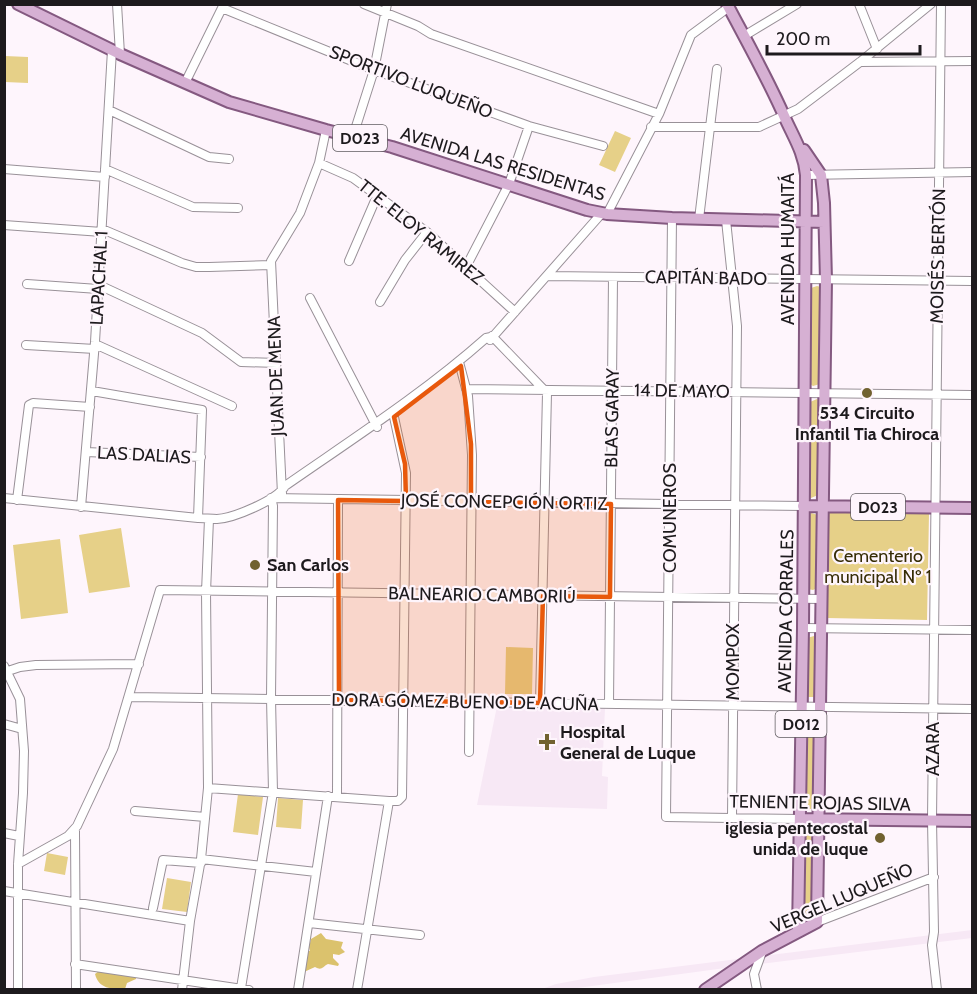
<svg xmlns="http://www.w3.org/2000/svg" width="977" height="994" font-family="Cabin,sans-serif">
<style>
.built{fill:#f7e8f5}
.green{fill:#e6d088}
.forest{fill:#dbc26d}
.lines{fill:none;stroke-linecap:round;stroke-linejoin:round}
.minor-casing{stroke:#999198;stroke-width:10}
.major-casing{stroke:#845980;stroke-width:14}
.minor{stroke:#fff;stroke-width:8}
.major{stroke:#d6b0d3;stroke-width:10}
.marked{fill:#e8590c;fill-opacity:0.2;stroke:#e8590c;stroke-width:4.5;stroke-linejoin:round}
.poi-dot{fill:#716230;stroke:#fef5fc;stroke-width:2}
.labels{text-anchor:middle;stroke-width:4.5;stroke-linejoin:round;paint-order:stroke}
.shield{fill:#fef5fc;stroke:#605c60;stroke-width:1.5}
.shield-label{font-size:16px;font-weight:bold;fill:#1d1a1d}
.street-label{font-size:18px;fill:#1d1a1d;stroke:#fef5fc}
.poi-label{font-size:18px;font-weight:bold;fill:#1d1a1d;stroke:#fef5fc;text-anchor:start}
.park-label{font-size:18px;fill:#362c05;stroke:#fef5fc}
</style>
<rect width="100%" height="100%" fill="#fef5fc"/>
<path class="built" d="M497 706 605 708 602 776 608 777 607 809 477 805Z
M972 930V938L718 969 570 989 539 990 556 984 594 977Z"/>
<path class="green" d="M5 56 28 57V83L5 82Z
M615 131 631 138 615 172 599 165Z
M817 286 821 287 820 384 813 386 810 384 811 288Z
M817 399 820 401 818 495 811 498 809 497 810 402Z
M828 512 929 514 927 620 827 618Z
M811 513 818 515 817 588 813 590 808 589V515Z
M121 528 130 587 89 593 79 535Z
M60 539 68 613 21 619 13 545Z
M814 636 816 637 815 697H807V638Z
M506 647 533 648 532 694H505Z
M813 714 815 715 814 808 807 810 804 808 806 716Z
M238 794 263 797 258 835 233 832Z
M278 798 303 800 301 829 276 827Z
M810 827 813 828 812 917H803L805 828Z
M47 853 68 857 65 875 44 871Z
M167 878 191 882 187 912 162 909Z"/>
<path class="forest" d="M321 933 326 939 343 942 341 948 345 952 339 955 333 954V958L339 964 338 966 328 964C322 967 322 971 315 967L304 972 307 951H310L309 947 311 939Z
M99 971 136 977V979L127 983 125 989C111 989 99 989 95 974Z"/>
<g class="lines">
<g class="minor-casing">
<path id="minor" d="M117 4 120 54
M364 4 418 26 431 34 659 114
M859 4 877 49
M222 8 374 70 529 126 603 146
M744 36 797 4
M860 62 972 61
M185 83 223 6
M109 110 209 157 229 159
M651 127H759L798 109 860 62 931 4
M353 136 374 70 387 4
M319 163 353 178 427 232 515 312
M4 169 105 177
M105 169 193 207 238 208
M806 175 972 172
M607 214 659 114 691 35 729 7
M672 218 666 817 800 819
M699 219 717 69
M726 220 737 326 732 818
M4 225 102 232
M102 229 182 263 196 267H209L271 265
M349 261 377 196
M466 267 509 184 529 126
M547 276 972 281
M27 284 98 289
M99 285 202 333 241 362 277 363
M310 298 377 427
M380 302 405 260 427 232
M492 336 547 393 540 703
M490 340 602 213
M95 344 232 406
M26 345 95 349
M459 362 468 396 472 455 469 752
M466 389 972 395
M92 391 202 410 198 518
M86 452 201 457
M282 494 271 261 300 213 319 163 326 130
M4 498 198 518C204 518 211 519 217 519 234 518 277 500 285 486 354 438 424 393 486 338L491 337
M271 498 803 506
M17 500 29 405 33 403 90 407
M81 507 95 342 112 50
M803 628 972 630
M4 666 20 699 24 751 23 793 18 864V990
M8 671 20 667 36 665 139 664
M130 697 972 709
M609 704 613 277
M4 724 22 729
M208 788 389 801H398L402 797 406 473 394 417
M337 797 338 500
M135 811 205 817
M75 831 76 990
M4 833 19 836
M201 859 316 872
M18 864 68 836 77 826 113 749 160 590 821 599
M4 891 190 921
M153 908 163 860 201 863
M817 922 934 877
M309 923 420 935
M75 964 249 990
M241 988 273 792 271 698 273 506 271 498
M182 990 190 921 201 859 208 788 206 592 209 519
M298 990 328 796
M357 990 389 801
M757 990 754 974 762 952
M937 990 932 945 934 932 932 820 941 4"/>
</g>
<g class="major-casing">
<path id="major" d="M18 4 120 54 229 102 326 130 392 147 587 210 607 214 672 218 824 222
M727 4C747 42 768 79 785 118 794 138 804 153 806 175L803 628 798 932
M803 506 972 508
M800 819 972 821
M705 990 762 951 817 922 826 280 824 203 821 175 804 150"/>
</g>
<use href="#minor" class="minor"/>
<use href="#major" class="major"/>
</g>
<path class="marked" d="M461 366 471 444V502L611 504 610 597 543 596 540 703 339 700 338 500 406 501 405 464 394 417Z"/>
<g class="poi-dot">
<circle cx="867" cy="393" r="6"/>
<circle cx="255" cy="565" r="6"/>
<path d="M544 733h6v6h6v6h-6v6h-6v-6h-6v-6h6z"/>
<circle cx="880" cy="838" r="6"/>
</g>
<g class="labels">
<g class="shield">
<rect x="333" y="125" width="54" height="26" rx="4.5"/>
<rect x="851" y="494" width="54" height="26" rx="4.5"/>
<rect x="775.5" y="711" width="51" height="26" rx="4.5"/>
</g>
<g class="shield-label">
<text x="360" y="144">D023</text>
<text x="878" y="513">D023</text>
<text x="801" y="730">D012</text>
</g>
<g class="street-label">
<text transform="translate(411 82) rotate(21)" y="6">SPORTIVO LUQUEÑO</text>
<text transform="translate(503 164) rotate(17)" y="6">AVENIDA LAS RESIDENTAS</text>
<text transform="translate(421 232) rotate(39)" y="6">TTE. ELOY RAMIREZ</text>
<text transform="translate(788 249) rotate(-90)" y="6">AVENIDA HUMAITÁ</text>
<text transform="translate(938 256) rotate(-89)" y="6">MOISÉS BERTÓN</text>
<text transform="translate(99 278) rotate(-87)" y="6">LAPACHAL 1</text>
<text transform="translate(706 278) rotate(1)" y="6">CAPITÁN BADO</text>
<text transform="translate(276 376) rotate(-92)" y="6">JUAN DE MENA</text>
<text transform="translate(682 391) rotate(1)" y="6">14 DE MAYO</text>
<text transform="translate(612 418) rotate(-89)" y="6">BLAS GARAY</text>
<text transform="translate(144 455) rotate(3)" y="6">LAS DALIAS</text>
<text transform="translate(504 502) rotate(1)" y="6">JOSÉ CONCEPCIÓN ORTIZ</text>
<text transform="translate(670 518) rotate(-90)" y="6">COMUNEROS</text>
<text transform="translate(482 595) rotate(1)" y="6">BALNEARIO CAMBORIÚ</text>
<text transform="translate(786 611) rotate(-89)" y="6">AVENIDA CORRALES</text>
<text transform="translate(733 662) rotate(-90)" y="6">MOMPOX</text>
<text transform="translate(465 702) rotate(1)" y="6">DORA GÓMEZ BUENO DE ACUÑA</text>
<text transform="translate(933 749) rotate(-90)" y="6">AZARA</text>
<text transform="translate(820 803) rotate(1)" y="6">TENIENTE ROJAS SILVA</text>
<text transform="translate(842 898) rotate(-23)" y="6">VERGEL LUQUEÑO</text>
</g>
<g class="poi-label">
<text x="867" y="419" text-anchor="middle">534 Circuito<tspan x="867" dy="21">Infantil Tia Chiroca</tspan></text>
<text x="267" y="571">San Carlos</text>
<text x="560" y="738">Hospital<tspan x="560" dy="21">General de Luque</tspan></text>
<text x="868" y="834" text-anchor="end">iglesia pentecostal<tspan x="868" dy="21">unida de luque</tspan></text>
</g>
<g class="park-label">
<text x="878" y="562">Cementerio<tspan x="878" dy="21">municipal Nº 1</tspan></text>
</g>
</g>
<rect width="977" height="994" fill="none" stroke="#1d1a1d" stroke-width="12"/>
<path d="M767 45v9h153v-9" fill="none" stroke="#1d1a1d" stroke-width="3"/>
<text x="776" y="45" font-size="18" fill="#1d1a1d" stroke="#fef5fc" stroke-width="4.5" paint-order="stroke">200 m</text>
</svg>
